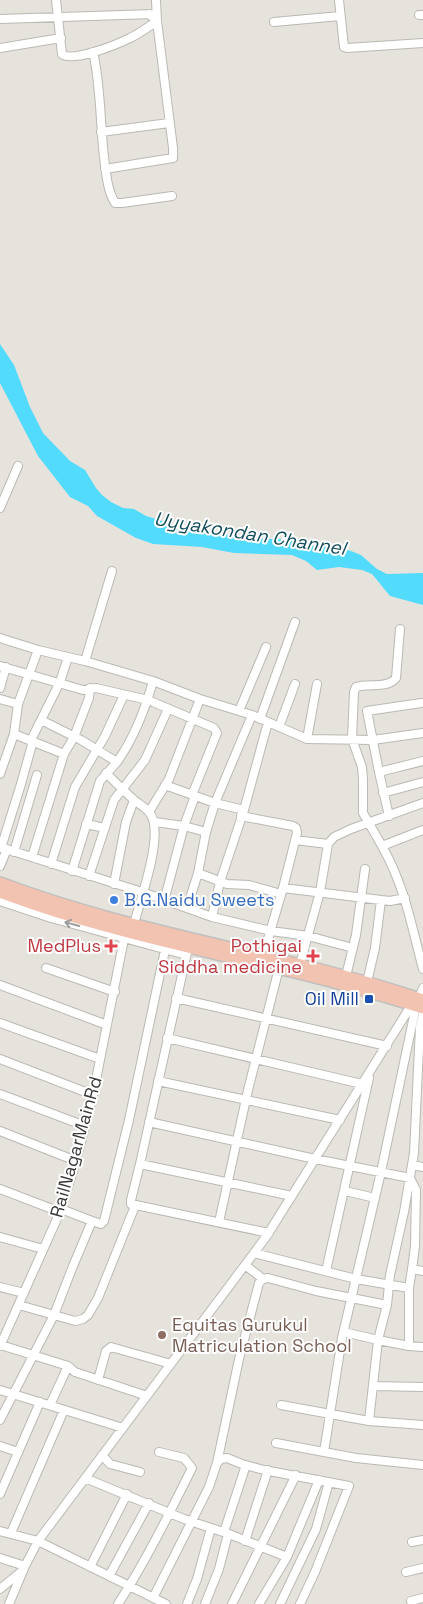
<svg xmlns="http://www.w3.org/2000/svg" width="423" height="1604" font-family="'Space Grotesk',sans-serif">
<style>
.water{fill:#52dbfd}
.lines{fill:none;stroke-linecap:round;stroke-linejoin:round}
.minor-casing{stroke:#bbb9b3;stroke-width:10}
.highway-casing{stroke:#c0c0bf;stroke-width:14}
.minor{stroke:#fff;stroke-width:8}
.highway{stroke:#f2c3b1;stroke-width:11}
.oneway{stroke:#9c9c9b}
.shop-dot{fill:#3f7fe0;stroke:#fff;stroke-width:2}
.health-dot{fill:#e0444e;stroke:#fff;stroke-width:2}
.transit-dot{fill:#1a4fb4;stroke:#fff;stroke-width:2}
.education-dot{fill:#8d6e63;stroke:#fff;stroke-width:2}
.labels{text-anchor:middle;stroke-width:4;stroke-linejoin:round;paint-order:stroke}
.shop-label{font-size:18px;fill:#366cbe;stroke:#fff;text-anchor:start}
.health-label{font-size:18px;fill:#be3a42;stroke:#fff;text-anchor:end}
.transit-label{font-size:18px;fill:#164399;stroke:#fff;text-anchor:end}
.street-label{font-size:18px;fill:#3a3937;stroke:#fff}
.education-label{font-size:18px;fill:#785e54;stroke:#fff;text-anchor:start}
.water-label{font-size:19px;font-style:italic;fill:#124d5a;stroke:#fff}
</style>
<rect width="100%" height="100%" fill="#e5e3dc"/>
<path class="water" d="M0 344 14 365 30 407 43 433 70 461 85 470 96 488 102 495 111 502 123 508 134 509 146 516 189 529 253 539H286L317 547 332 546 351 551 361 555 377 569 387 574 423 573V605L390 596 372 574 362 570 339 567 317 570 306 561 292 555 234 553 202 547 153 544 136 538 97 516 88 506 70 497 38 456 0 383Z"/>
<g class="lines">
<g class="minor-casing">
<path id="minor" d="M56 0 62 54C72 63 118 44 130 38 139 34 148 27 157 21L149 14
M339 0 344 47 347 48 423 43
M419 15H423
M0 19 153 14
M274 22 340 16
M0 48 61 38
M93 52C101 86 100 123 104 157 106 172 107 190 115 203H122L172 196
M101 132 169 123
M105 169 173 158V148L157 21 156 0
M0 508 18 466
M0 638 38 650 85 661 153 681 200 699 252 715 307 739 373 740 423 733
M85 661 112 571
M0 666 83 690 96 688 148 700 214 728 217 733 192 795
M0 688 6 667
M0 699 18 704 38 650
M239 711 266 647
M252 715 215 803 206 832 198 873 227 884 249 885 281 894
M260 719 295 622
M41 720 81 740 117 762 100 781 72 871
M279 727 295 684
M14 734 18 704
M307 739 317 684
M31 740 60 682 68 657
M117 762C134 738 145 710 153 681
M379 772 367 711 421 703
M106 773C115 782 124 791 134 800 139 804 145 807 149 812 166 831 140 900 134 924
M0 774 14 734 64 754
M165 785 215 803 244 810
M383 793 423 782
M195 796 184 826 206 832
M149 812 169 779 200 699
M241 816 293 826 296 828 297 833 283 888 263 956
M389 816 379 772 423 761
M155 822 184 826 164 901
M86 824 105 828
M423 830 382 846C405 887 411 924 423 969
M295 840 328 844 320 892 300 964
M328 844 334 837 351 829 423 803
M382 846 363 813V779L362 767 352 739 354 692 356 687C369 683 387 689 396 678L400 629
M0 847 142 892 212 917 271 931 308 936 353 948
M1 848 21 784 33 741
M14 852 37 775
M32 857 64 754 74 737 89 698 90 688
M51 864 75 787 105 736 124 695
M0 866 7 849
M89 876 114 800 145 760 168 709
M114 884 126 822 134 800
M283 888 381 900 390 901 405 898
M0 901 51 918 186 955
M187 908 198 873
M212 917 220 882 244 810 268 722
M188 948 140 1164 131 1200V1204L269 1233
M46 968 115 992
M346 976 356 935 365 869
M367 982 375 948 381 900
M0 985 107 1025
M176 998 387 1046
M419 998 423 988
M423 1014 420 1027 414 1153 404 1212 390 1275 387 1305 378 1340 409 1346 423 1347
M0 1023 100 1059
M167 1038 362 1084
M0 1059 93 1095
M158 1081 340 1120
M0 1094 85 1126
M149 1122 315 1159 410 1178 416 1190 415 1246 412 1269 423 1271
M0 1131 76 1161
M140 1164 292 1196
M412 1165 423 1167
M0 1189 60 1212
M345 1191 375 1198
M61 1209 92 1221
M219 1222 248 1090 279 968
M0 1237 43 1249
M254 1253 356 1279 409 1288
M245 1265 263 1279
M326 1271 369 1078
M0 1287 24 1293
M19 1305 75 1321 83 1319 88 1315 98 1298 135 1206
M344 1332 378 1340 369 1421
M1 1345 68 1366
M0 1346 60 1212 76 1161 93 1095 124 939
M409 1346V1288L412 1269
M98 1380 106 1351 111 1347 171 1364
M373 1386 423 1387
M0 1390 123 1428
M50 1405 68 1366 75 1372 147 1396
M281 1405 369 1421 423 1425
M0 1420 54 1315 73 1266 92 1221 101 1224 104 1221 129 1120 165 950
M276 1443 356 1458 423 1465
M0 1446 18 1452
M324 1452 342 1338 381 1172 416 1006
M102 1455 110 1464 140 1472
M217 1463 239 1359 259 1283 263 1279 268 1278 316 1291 387 1305
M85 1478 184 1519 229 1534 287 1557 259 1604
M0 1494 40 1402
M0 1531 38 1541 166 1604
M224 1532 246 1465
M11 1533 64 1410
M245 1541 268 1470
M412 1542 423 1540
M287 1557 319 1480
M0 1558 25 1566
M90 1567 127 1494
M406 1572 423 1568
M109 1576 149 1503
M0 1589 22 1571
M153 1598 209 1487 217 1463 221 1459 227 1458 242 1464 264 1470 349 1486 315 1572 300 1604
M411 1601 423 1598
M9 1604 25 1566 38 1541 266 1237 414 1001
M118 1604C146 1561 169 1514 192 1468L184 1458 159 1452
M187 1604 197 1579 211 1528
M205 1604 219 1569 228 1534
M232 1604 296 1475
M280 1604 316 1529 329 1482"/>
</g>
<g class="highway-casing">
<path id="highway" d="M0 883C137 935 284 953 423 1000
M0 892C90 926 184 946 277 968 326 979 375 993 423 1008"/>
</g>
<use href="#minor" class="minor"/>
<use href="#highway" class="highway"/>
</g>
<defs><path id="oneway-shaft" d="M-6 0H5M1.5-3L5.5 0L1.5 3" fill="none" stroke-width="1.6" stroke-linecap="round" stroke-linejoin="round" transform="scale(1.25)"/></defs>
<use class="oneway" href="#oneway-shaft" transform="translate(72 924) rotate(-165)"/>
<circle class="shop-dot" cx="114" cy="900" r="5"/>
<g class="health-dot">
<path d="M108.5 938.5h5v5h5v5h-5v5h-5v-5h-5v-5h5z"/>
<path d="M310.5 948.5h5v5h5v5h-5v5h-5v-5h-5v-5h5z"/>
</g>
<rect class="transit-dot" x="364" y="994" width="10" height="10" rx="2.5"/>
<circle class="education-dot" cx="162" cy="1335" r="5"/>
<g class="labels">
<g class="shop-label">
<text x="124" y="906">B.G.Naidu Sweets</text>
</g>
<g class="health-label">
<text x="101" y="952">MedPlus</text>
<text x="302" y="952">Pothigai<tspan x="302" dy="21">Siddha medicine</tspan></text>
</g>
<g class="transit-label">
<text x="359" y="1005">Oil Mill</text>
</g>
<g class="street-label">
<text transform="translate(76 1147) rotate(-74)" y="6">RailNagarMainRd</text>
</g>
<g class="education-label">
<text x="172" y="1331">Equitas Gurukul<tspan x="172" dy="21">Matriculation School</tspan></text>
</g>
<g class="water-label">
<text transform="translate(250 533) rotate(9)" y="7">Uyyakondan Channel</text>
</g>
</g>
</svg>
